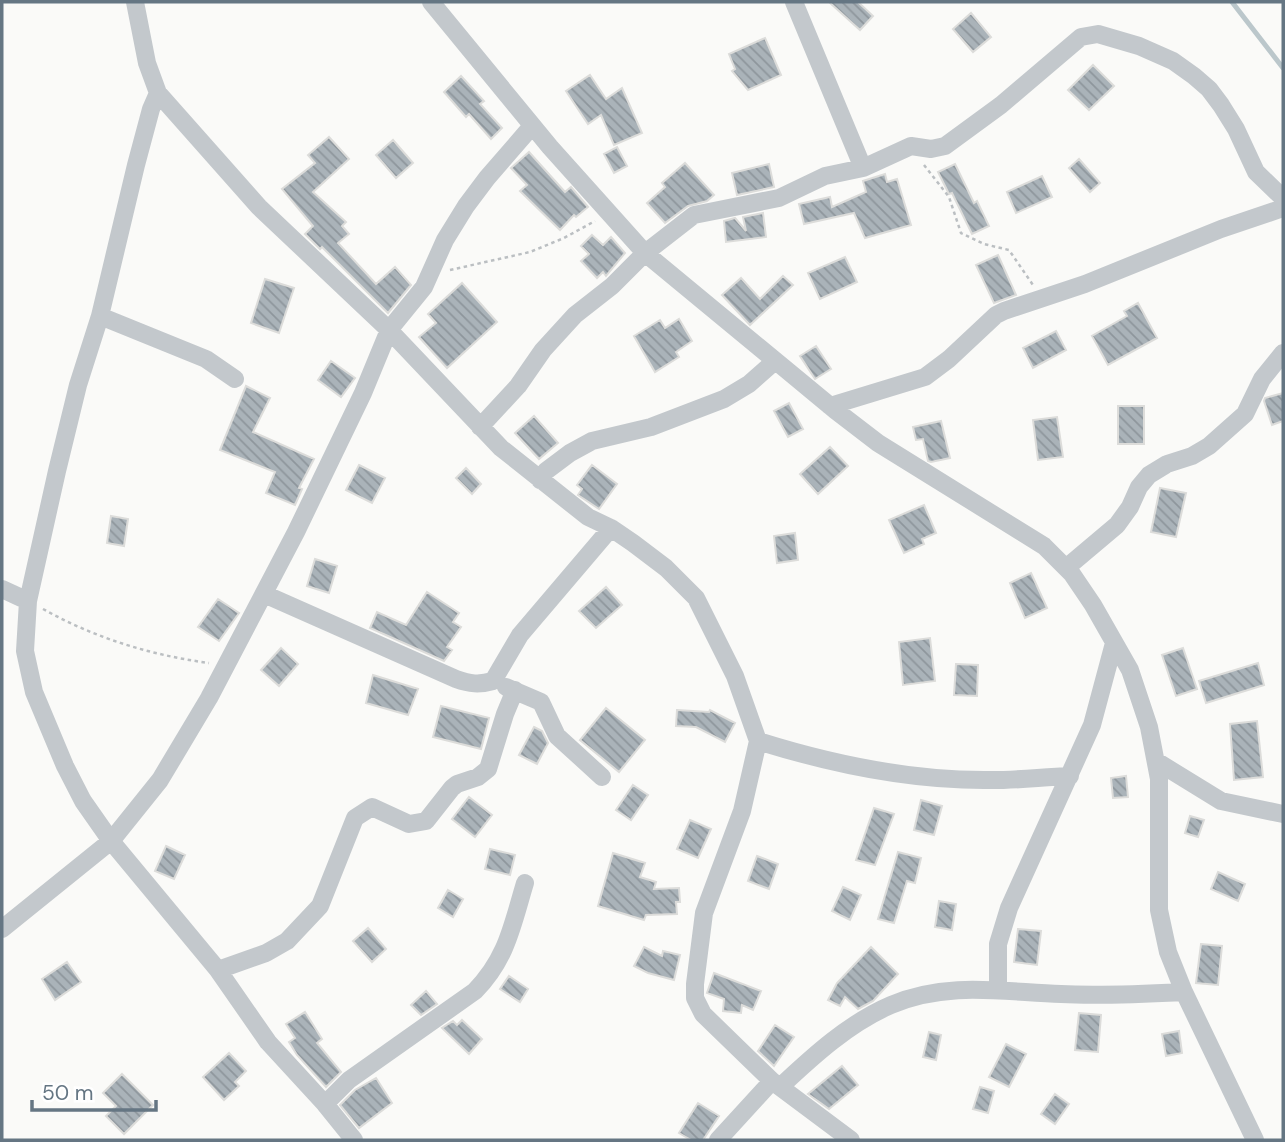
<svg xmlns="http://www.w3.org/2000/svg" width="1285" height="1142" font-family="'DM Sans',sans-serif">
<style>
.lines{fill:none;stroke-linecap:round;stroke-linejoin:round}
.stream{stroke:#bbc7cb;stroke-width:5}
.building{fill:url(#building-back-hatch);stroke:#dcdcda;stroke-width:2}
.path{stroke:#bbbfc2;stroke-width:2.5;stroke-dasharray:3.5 3.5;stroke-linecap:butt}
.street{stroke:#c3c8cc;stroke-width:18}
</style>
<defs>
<pattern id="building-back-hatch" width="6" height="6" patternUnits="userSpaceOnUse" patternTransform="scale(1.75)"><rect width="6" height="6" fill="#aab3b9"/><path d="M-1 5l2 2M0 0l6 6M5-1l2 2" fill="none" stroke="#8e969c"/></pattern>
</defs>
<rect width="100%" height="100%" fill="#fafaf8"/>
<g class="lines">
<path class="stream" d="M1232 2 1283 68"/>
</g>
<path class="building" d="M829 2H858L873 16 860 30Z
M971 13 991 37 973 52 953 29Z
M765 38 781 75 748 90 732 71 735 69 729 54Z
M1093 65 1114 86 1089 110 1068 90Z
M590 75 606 99 622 88 642 133 614 145 601 115 588 124 566 91Z
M461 76 484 101 480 104 502 128 491 139 469 114 466 117 444 92Z
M329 137 349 159 313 192 346 222 342 226 349 234 338 243 376 284 395 267 411 285 388 313 322 247 320 249 305 234 313 226 282 189 315 163 308 155Z
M393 140 413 163 396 178 376 155Z
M617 147 627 166 614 173 604 154Z
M529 152 565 192 571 187 588 207 576 217 574 215 560 230 520 191 527 185 511 168Z
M1079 159 1100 183 1090 192 1069 168Z
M685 163 714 195 707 201 688 206 665 223 647 203 665 187 662 183Z
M769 164 774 187 737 195 732 173Z
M955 164 974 203 977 201 989 226 972 234 952 193 949 194 938 172Z
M885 174 887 182 897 179 911 225 865 238 854 213 804 224 799 204 830 197 832 207 866 192 863 181Z
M1042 176 1052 197 1016 213 1007 192Z
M763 213 766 237 726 242 724 221 735 218 746 231 743 217Z
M592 235 603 245 611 237 625 253 606 276 603 272 597 278 581 261 589 254 581 246Z
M998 255 1016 295 994 303 976 265Z
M845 257 857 282 820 299 808 273Z
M783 276 793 285 750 325 722 295 741 278 760 299Z
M265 279 294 288 279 333 251 323Z
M462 283 497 322 447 368 419 337 436 323 428 314Z
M1138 303 1157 338 1108 365 1092 336 1127 316 1124 311Z
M679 319 692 341 676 352 679 357 655 372 634 336 660 320 665 328Z
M1056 331 1066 350 1033 368 1023 348Z
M816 346 831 369 815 379 800 356Z
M331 361 355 378 341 397 318 380Z
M246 386 270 398 253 432 314 459 299 488 302 489 295 505 266 493 275 472 220 450Z
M1283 393V421L1272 425 1264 401 1265 398Z
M789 403 803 429 788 437 774 411Z
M1118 406H1144V444H1118Z
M534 416 558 443 539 459 515 433Z
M1057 417 1063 457 1038 460 1033 420Z
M941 421 950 458 931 462 928 461 923 439 916 440 913 427Z
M830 447 848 466 818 494 800 474Z
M359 465 385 478 372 503 346 490Z
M592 465 617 484 599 509 578 495 582 489 577 485Z
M466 468 481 484 472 494 456 478Z
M1160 488 1186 493 1176 537 1151 532Z
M924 505 936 533 922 539 924 544 904 553 889 520Z
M111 516 128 519 124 546 107 543Z
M795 533 798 560 777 563 774 536Z
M315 559 337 566 329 593 307 586Z
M1031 573 1047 608 1025 618 1010 583Z
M606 587 622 605 596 628 579 611Z
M427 592 459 613 453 622 461 627 447 647 452 650 444 661 370 628 377 612 406 625Z
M218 599 239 613 219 641 198 627Z
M930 638 935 681 903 685 899 642Z
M281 648 298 664 279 686 261 670Z
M1183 648 1197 689 1176 696 1162 655Z
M1258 663 1264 685 1206 703 1199 681Z
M956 664 978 665 977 696 954 695Z
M373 675 418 689 408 715 366 703Z
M441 706 489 718 481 749 433 737Z
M606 708 645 740 619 772 580 740Z
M677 710 709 712 710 710 735 723 725 742 696 727 676 726Z
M1257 721 1263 777 1234 780 1230 724Z
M534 727 542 731 548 743 537 764 519 755Z
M1126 776 1128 797 1113 798 1111 778Z
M633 785 648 795 631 820 616 810Z
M469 797 492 815 475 837 452 819Z
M921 800 942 806 934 835 914 830Z
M874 808 894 814 875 865 856 860Z
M1190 816 1204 820 1198 837 1185 833Z
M690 820 711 829 698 858 677 849Z
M166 846 185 855 174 879 155 871Z
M490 849 515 855 510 875 485 869Z
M898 852 921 858 915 883 907 881 894 923 878 919Z
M613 853 645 863 640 877 656 882 654 889 679 888 680 902H676L677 914 646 915 644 920 598 906Z
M757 856 778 864 769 889 748 881Z
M1218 872 1245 884 1238 901 1211 889Z
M843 887 861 895 850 920 832 911Z
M448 890 463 899 453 917 438 908Z
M939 901 956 904 952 930 935 927Z
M368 928 386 949 372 962 353 941Z
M1018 929 1041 931 1037 965 1014 962Z
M1201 944 1222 946 1218 985 1196 983Z
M644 947 662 956 663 951 680 955 674 980 648 973 634 966Z
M871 947 898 974 873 1001 858 1009 845 997 840 1006 828 1000 837 983Z
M67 962 81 982 55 1000 42 979Z
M714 973 761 991 753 1010 742 1005 741 1013 723 1011 724 999 707 993Z
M509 976 528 989 520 1002 500 989Z
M426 991 437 1004 421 1015 411 1005Z
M305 1012 322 1039 317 1043 341 1072 326 1087 297 1055 289 1042 295 1038 286 1024Z
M1079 1013 1101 1015 1098 1052 1075 1050Z
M462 1020 482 1039 469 1054 442 1028 453 1021 457 1025Z
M775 1025 794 1037 774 1066 758 1051Z
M1179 1031 1182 1053 1166 1056 1162 1034Z
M929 1032 941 1035 936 1060 923 1057Z
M1006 1044 1026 1054 1009 1087 989 1077Z
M229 1053 246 1071 235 1082 239 1086 224 1100 203 1077Z
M842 1066 858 1085 829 1109 808 1094Z
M122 1074 153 1105 124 1134 106 1116 116 1106 103 1093Z
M376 1078 392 1103 359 1128 340 1105 355 1090Z
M980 1087 994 1091 988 1113 973 1109Z
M1055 1094 1069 1104 1055 1124 1041 1114Z
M698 1103 719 1116 703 1140H691L679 1133Z"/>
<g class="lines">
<path class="path" d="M924 165 949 197 961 233 984 244 1009 250 1033 285
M450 270 530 252 564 238 595 221
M43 609C95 638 150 655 209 663"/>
<path class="street" d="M135 2 147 63 158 93 259 207 389 330 501 448 588 517 611 528 633 543 666 568 696 598 735 676 758 741 742 811 704 913 695 984V998L703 1014 772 1081 851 1140
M431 2 550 147 645 253 835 410 878 443 1044 546 1072 574 1093 605 1130 670 1149 727 1159 779V910L1168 952 1184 992 1255 1140
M794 2 863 168
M158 93 151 109 136 165 100 316 78 385 57 471 28 601 25 651 34 692 65 766 83 801 111 841 218 970 268 1042 325 1104 354 1140
M100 316 206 359 235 379
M830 406 925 377 949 359 996 315 1004 311 1085 284 1221 229 1283 208
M480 427 518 386 543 350 575 315 612 286 645 253 694 215 779 198 825 176 863 168 911 146 931 149 945 146 1001 105 1081 37 1098 34 1139 46 1173 61 1194 76 1209 89 1221 105 1236 129 1256 172 1283 198
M540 480 546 471 570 453 592 441 651 427 724 399 749 384 775 361
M1066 568 1117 525 1130 507 1139 487 1149 475 1167 464 1192 456 1209 446 1245 414 1262 379 1283 353
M2 589 28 601
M264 594 456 679C470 684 479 685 493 681L520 635 611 528
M506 687 541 702 557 736 602 777
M758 741C831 764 907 780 984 780 1013 781 1041 777 1070 776
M1156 761 1221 801 1283 814
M2 929 111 841 160 780 209 698 296 532 363 393 389 330 424 287 445 240 466 206 487 178 532 126
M218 970 266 953 287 941 320 906 355 818 372 807 409 824 426 821 452 788 457 784 478 777 488 769 505 714 515 690
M998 989V944L1009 908 1092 725 1114 643
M780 1087C813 1056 849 1023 891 1005 947 981 1003 992 1061 994 1102 996 1142 994 1184 992
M325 1104 349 1080 475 991C507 958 512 926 525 883
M718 1140 772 1081"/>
</g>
<rect width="1285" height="1142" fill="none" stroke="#657683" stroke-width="7"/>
<path d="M32 1100v10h124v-10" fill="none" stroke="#657683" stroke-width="3.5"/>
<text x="42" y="1100" font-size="21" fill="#657683" stroke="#ffffff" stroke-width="5" paint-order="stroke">50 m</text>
</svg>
